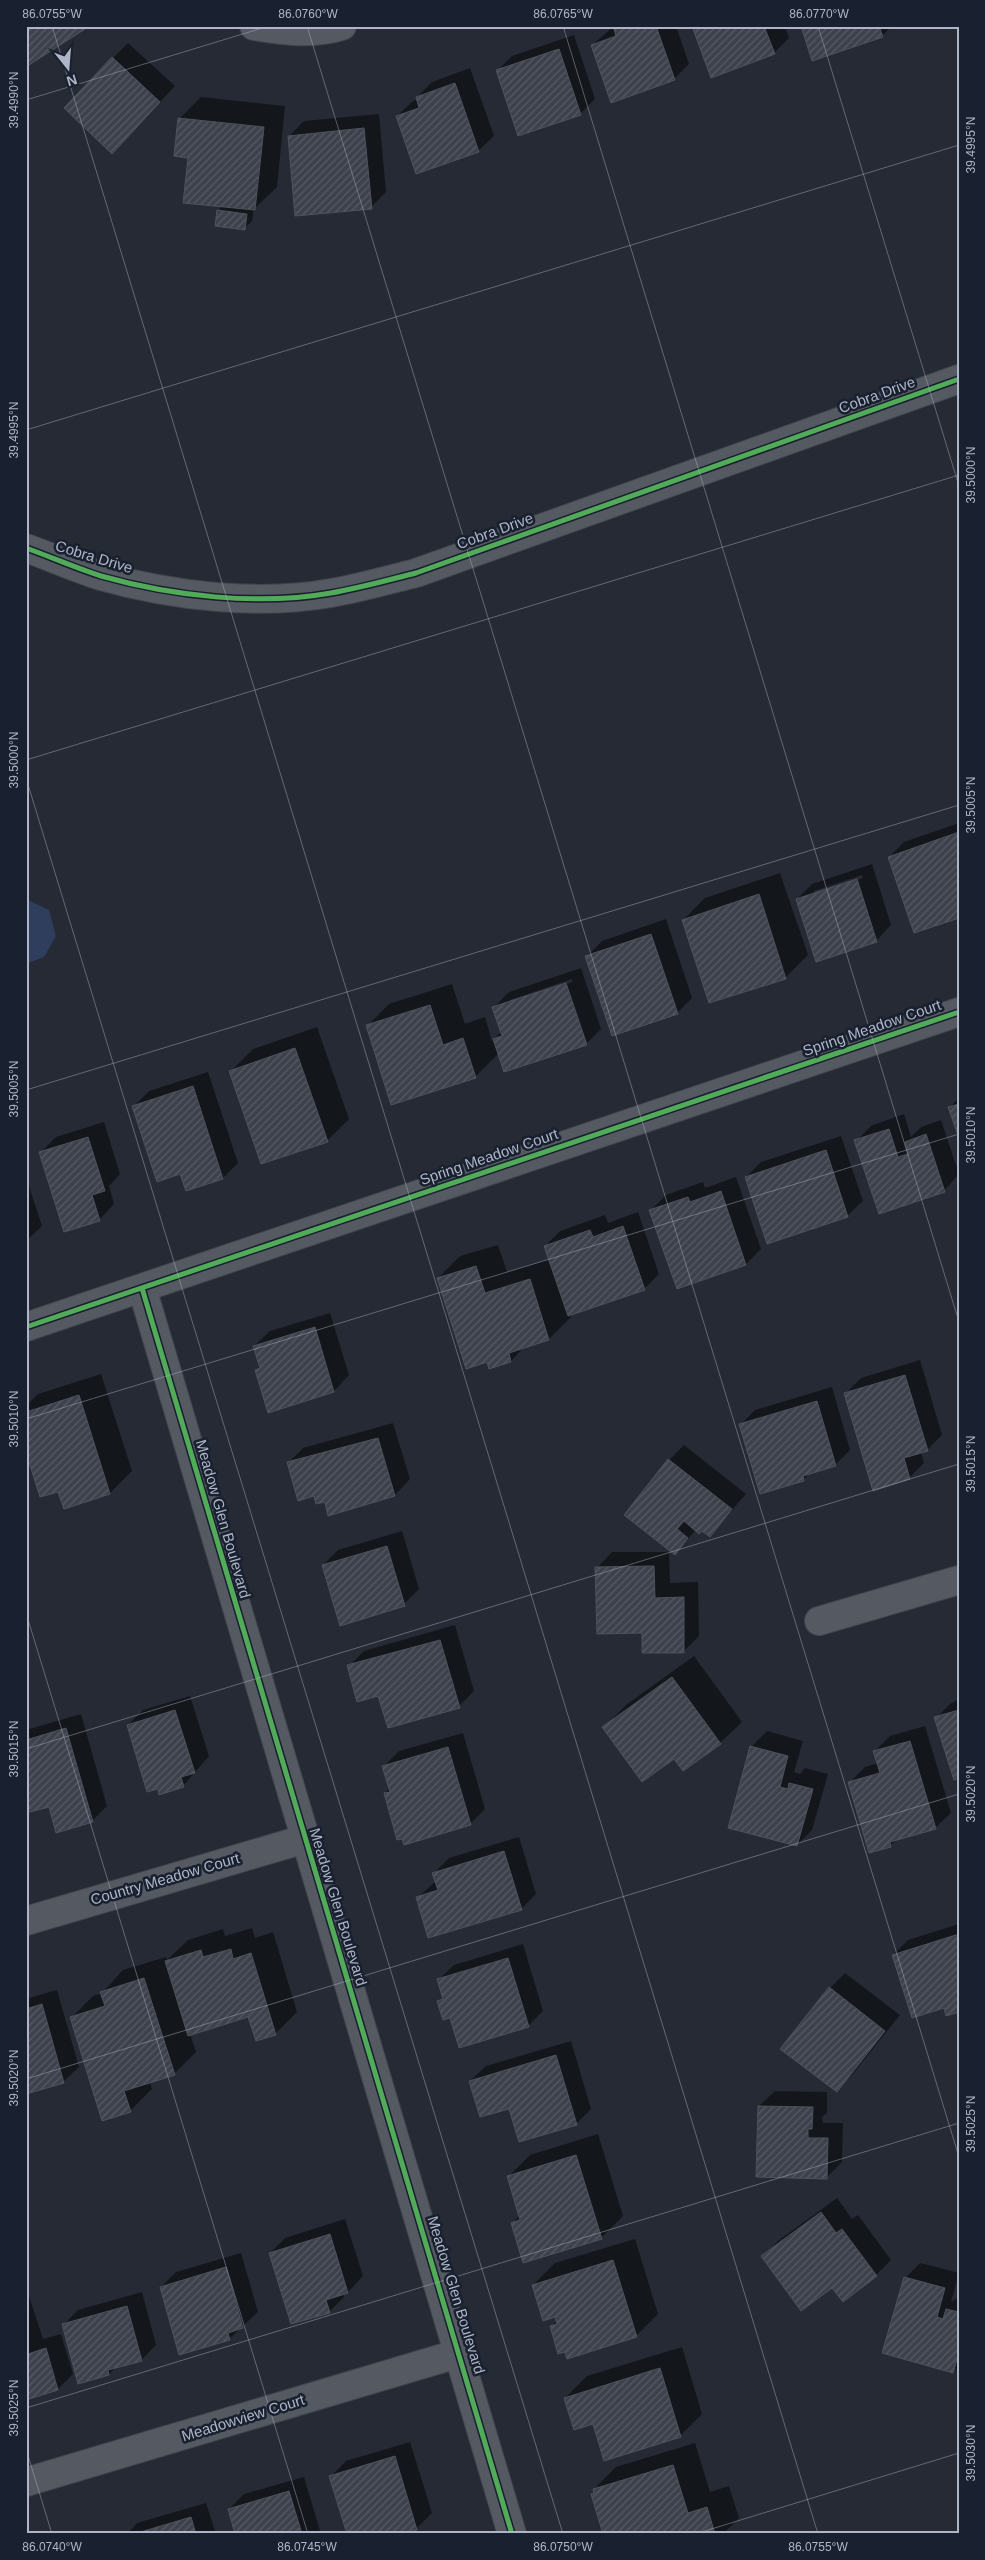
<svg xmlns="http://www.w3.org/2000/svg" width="985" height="2560" font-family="Helvetica,sans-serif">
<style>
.water{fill:#2f3e5d}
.shadow{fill:#0007;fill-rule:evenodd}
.building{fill:url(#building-hatch);stroke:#4d525c}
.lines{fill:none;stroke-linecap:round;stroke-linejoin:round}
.street-casing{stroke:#41454d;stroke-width:30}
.street{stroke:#555962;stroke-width:28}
.cycleway-casing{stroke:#19202f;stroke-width:8}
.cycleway{stroke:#51ab58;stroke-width:5}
.ticks{fill:none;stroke:#aeb5c7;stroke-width:1;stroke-opacity:0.45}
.labels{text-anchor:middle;stroke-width:5;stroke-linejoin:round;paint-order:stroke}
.street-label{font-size:15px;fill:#aeb5c7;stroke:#19202f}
.neatline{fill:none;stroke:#aeb5c7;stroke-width:2}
.ticks-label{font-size:12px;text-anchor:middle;fill:#aeb5c7}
</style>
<defs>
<pattern id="building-hatch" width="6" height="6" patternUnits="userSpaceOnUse" patternTransform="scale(1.25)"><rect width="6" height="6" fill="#3d414b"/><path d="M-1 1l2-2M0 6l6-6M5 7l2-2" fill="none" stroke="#565a63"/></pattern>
</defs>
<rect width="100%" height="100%" fill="#252a34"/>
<path class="water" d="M26 899 49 910 56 936 44 957 26 964Z"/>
<path class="shadow" d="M614 26H676L689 64 674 79 592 45Z
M694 26H785L789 38 774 53Z
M802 26H892L882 36Z
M574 35 595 99 580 114 497 71 512 56Z
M128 43 175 86 127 137 113 58Z
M470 68 494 136 478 151 397 116 413 101 418 99 417 97 432 82Z
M201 97 285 106 277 187 254 209 252 221 244 229 216 225 218 210 223 206 189 157 179 119Z
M379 114 386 192 371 207 289 136 304 121Z
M959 823V916L889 857 904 842Z
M872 864 891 925 876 941 797 899 812 884ZM862 875 863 878 814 894V891Z
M780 873 808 955 786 977 710 1002 683 920 705 898Z
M666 919 692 998 677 1013 587 956 602 941Z
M581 968 601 1029 586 1044 499 1053 475 1077 367 1026 389 1004 452 984 465 1024 485 1017 492 1041 501 1032 494 1007 509 992ZM572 979V982L510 1003V1000Z
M317 1027 349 1119 327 1141 231 1071 253 1049Z
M208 1072 238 1163 223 1178 187 1190 181 1172 134 1106 149 1091Z
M959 1098V1134L950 1107Z
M904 1114 911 1137 921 1127 941 1120 959 1174 944 1191 856 1141 871 1126Z
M104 1122 120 1174 109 1186 114 1204 99 1220 40 1153 56 1137Z
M841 1136 863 1201 847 1216 746 1177 761 1162Z
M26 1177 42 1226 26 1241Z
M736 1177 761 1249 746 1264 651 1210 666 1195 703 1182 705 1188Z
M638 1212 659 1274 644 1289 570 1314 571 1317 549 1339 525 1346 511 1361 488 1360 438 1278 460 1256 498 1245 507 1272 550 1259 545 1246 560 1231 605 1215 608 1223Z
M330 1313 349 1375 334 1391 269 1411 256 1370 260 1366 254 1346 270 1331Z
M920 1360 942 1435 927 1450 921 1452 924 1463 909 1478 846 1393 861 1378Z
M101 1374 132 1471 110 1493 26 1449V1406L38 1394Z
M832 1387 850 1450 835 1465 811 1472 803 1480 740 1425 755 1410Z
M393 1423 410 1479 395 1495 329 1514 325 1500 315 1495 288 1463 303 1448Z
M684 1445 746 1494 710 1535 702 1529 696 1530 675 1553 669 1460Z
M402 1531 419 1589 404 1604 323 1565 338 1550Z
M612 1552H669L670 1583 698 1582 699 1636 684 1651 643 1632 597 1568Z
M455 1625 474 1691 459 1706 379 1695 349 1666 364 1651Z
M694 1656 742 1722 720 1743 675 1757 604 1727 626 1705Z
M190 1696 209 1756 183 1786 128 1725 143 1710Z
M958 1700H959V1777L936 1718 951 1703Z
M81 1714 107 1806 92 1821 49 1805 26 1812V1730Z
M925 1726 951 1813 935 1828 897 1839 890 1846 850 1782 865 1767 878 1763 874 1752 890 1736Z
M767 1731 803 1741 794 1772 800 1774 805 1768 828 1774 812 1830 797 1845 751 1747Z
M463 1733 485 1809 470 1824 385 1793 390 1788 384 1766 399 1751Z
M519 1837 536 1894 521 1909 418 1897 436 1881 434 1873 449 1858Z
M959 1924V2011L945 2006 893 1955 908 1940Z
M252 1928 255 1938 273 1932 297 2012 275 2034 249 2016 190 2034 196 2052 174 2074 150 2082 152 2089 130 2111 71 2018 93 1996 102 1993 123 1970 166 1957 167 1960 188 1940 223 1929 225 1936Z
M523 1944 543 2011 528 2026 451 2016 438 2002 444 1997 438 1980 454 1965Z
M845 1973 900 2015 852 2075 837 2090 782 2048 830 1988Z
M57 1990 79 2067 63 2082 26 2092V1999Z
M571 2041 591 2109 576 2124 470 2081 486 2066Z
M775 2091 827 2092V2113L822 2117 823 2123H843L842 2162 827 2177 759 2106Z
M598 2134 623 2216 601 2238 513 2223 520 2215 508 2177 530 2155Z
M837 2198 852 2219 858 2215 891 2260 876 2275 832 2286 763 2256 778 2241Z
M345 2219 363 2276 348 2292 343 2293 344 2297 329 2312 270 2253 285 2238Z
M635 2239 658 2314 636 2336 551 2327 557 2320 533 2285 555 2263Z
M241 2253 258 2312 229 2339 161 2287 176 2272Z
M920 2263 959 2273 951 2302 959 2297V2366L953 2372 905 2278Z
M142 2292 156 2345 141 2360 116 2367 109 2374 79 2382 63 2325 78 2310Z
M26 2293H28L43 2339 61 2334 73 2374 58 2389 26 2399Z
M682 2347 702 2414 680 2436 594 2422 565 2398 587 2376Z
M410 2442 432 2513 417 2528 399 2534 331 2476 346 2461Z
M695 2443 710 2492 729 2486 739 2518 723 2534H604L594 2489 616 2467Z
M304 2477 321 2534H236L229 2509 244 2494Z
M206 2503 216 2534H127L137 2523Z
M107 2531 108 2534H98Z"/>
<path class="building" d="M26 26H83L85 29 26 67Z
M613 26H656L675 80 611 103 591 45 616 36Z
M692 26H764L775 54 711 78Z
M801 26H879L883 37 812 61Z
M559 49 581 115 518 136 496 70Z
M112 57 160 102 112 154 64 108Z
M455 83 479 152 416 174 396 116 419 108 416 97Z
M178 118 264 127 255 210 183 203 188 158 174 156Z
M364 128 372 209 295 216 288 136Z
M217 210 247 214 245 230 215 226Z
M959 832V918L914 933 888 857Z
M857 879 877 942 816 962 796 899Z
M759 894 786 979 709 1003 682 920Z
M651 934 678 1014 612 1036 585 956Z
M566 983 587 1045 504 1072 493 1039 502 1036 492 1007Z
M430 1005 443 1045 463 1038 476 1078 391 1105 366 1025Z
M295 1048 328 1142 261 1164 229 1071Z
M193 1086 223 1179 186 1191 180 1174 157 1182 132 1106Z
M959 1104V1138L948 1107Z
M889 1129 898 1157 908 1154 905 1142 926 1134 945 1192 879 1214 854 1140Z
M88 1137 105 1191 92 1195 100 1221 64 1232 39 1152Z
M826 1150 848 1217 767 1244 745 1177Z
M721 1191 746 1265 677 1289 649 1210 688 1197 690 1202Z
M623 1226 645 1290 568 1316 544 1246 590 1230 593 1237Z
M476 1266 485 1293 530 1279 549 1340 509 1353 511 1362 489 1369 487 1362 466 1369 437 1278Z
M315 1327 334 1392 268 1413 255 1370 260 1368 253 1346Z
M905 1375 928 1451 904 1458 910 1479 873 1491 844 1393Z
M79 1395 110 1494 64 1509 58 1492 40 1497 26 1453V1412Z
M817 1401 836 1466 803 1476 804 1481 760 1494 739 1424Z
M378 1438 395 1496 328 1516 325 1502 316 1504 314 1496 298 1501 287 1462Z
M668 1459 732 1509 710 1537 702 1531 699 1534 684 1521 677 1529 688 1538 675 1555 624 1515Z
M387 1546 405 1606 340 1626 322 1565Z
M654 1566 655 1598 684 1597V1653H642V1633L597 1634 595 1567Z
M440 1640 460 1708 388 1728 378 1696 357 1702 347 1665Z
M672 1677 721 1744 683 1771 674 1759 642 1782 602 1727Z
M175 1710 195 1773 181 1777 184 1787 159 1795 158 1789 147 1792 127 1725Z
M959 1710V1778L954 1780 934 1717Z
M66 1728 93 1822 56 1833 49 1807 26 1813V1740Z
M910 1741 936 1829 890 1842 891 1847 869 1853 848 1782 880 1773 873 1751Z
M750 1746 788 1756 780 1787 788 1789 789 1783 813 1789 797 1846 728 1828Z
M448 1747 471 1825 404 1845 402 1839 397 1840 384 1793 390 1792 382 1766Z
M504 1851 522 1910 428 1938 416 1897 438 1890 432 1873Z
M959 1934V2012L946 2016 944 2008 912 2018 892 1955Z
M231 1949 233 1959 251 1953 276 2035 256 2041 248 2017 188 2036 165 1961 201 1950 203 1957Z
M508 1958 529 2027 459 2048 450 2018 443 2020 437 2001 443 1999 437 1979Z
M144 1978 175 2075 124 2091 131 2112 102 2121 70 2017 105 2006 100 1992Z
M829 1987 885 2031 837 2092 780 2049Z
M42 2004 64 2083 26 2094V2009Z
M556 2055 577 2125 519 2142 509 2109 480 2117 469 2081Z
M758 2106 813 2107 812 2129H808V2138H828L827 2179 756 2177Z
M576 2155 602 2239 523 2263 511 2223 520 2220 507 2176Z
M821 2212 836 2233 842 2229 877 2276 843 2302 832 2288 801 2311 761 2256Z
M330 2234 348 2293 326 2300 330 2313 291 2324 269 2253Z
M613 2260 637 2337 567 2359 565 2352 558 2354 550 2326 557 2324 555 2317 543 2321 532 2285Z
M226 2267 243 2328 228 2333 230 2340 179 2355 160 2287Z
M904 2277 945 2288 937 2317 943 2319 946 2309 959 2312V2353L953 2373 882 2353Z
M127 2306 142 2361 108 2370 109 2375 78 2384 62 2324Z
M46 2348 58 2390 26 2400V2349L28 2354Z
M660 2368 681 2437 604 2461 593 2424 574 2430 564 2398Z
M395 2456 417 2530 403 2534H347L329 2476Z
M673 2465 688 2513 707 2507 715 2534H603L591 2494 594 2493 593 2489Z
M289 2491 302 2534H235L228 2509Z
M191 2517 196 2534H134Z"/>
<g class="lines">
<g class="street-casing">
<path id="street" d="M254 26C284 31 313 35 342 26
M26 548C51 557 76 568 101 576 172 596 258 606 331 593 360 588 388 580 416 573L959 379
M142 1288 512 2534
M26 1327 959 1012
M819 1621 959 1580
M26 1921 305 1839
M26 2482 460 2353"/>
</g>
<use href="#street" class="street"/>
<g class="cycleway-casing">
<path id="cycleway" d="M26 548C51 557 76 568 101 576 172 596 258 606 331 593 360 588 388 580 416 573L959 379
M142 1288 512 2534
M26 1327 959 1012"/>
</g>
<use href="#cycleway" class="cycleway"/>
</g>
<path class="ticks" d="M52 26 818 2534M307 26 959 2157M563 26 959 1322M818 26 959 486M26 100 269 26M26 430 959 145M26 760 959 475M26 778 563 2534M26 1090 959 805M26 1419 959 1134M26 1613 308 2534M26 1749 959 1464M26 2079 959 1794M26 2408 959 2123M26 2449 52 2534M695 2534 959 2453"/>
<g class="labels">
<g class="street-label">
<text transform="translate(877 395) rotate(-20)" y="5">Cobra Drive</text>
<text transform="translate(495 531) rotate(-20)" y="5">Cobra Drive</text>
<text transform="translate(94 557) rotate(17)" y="5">Cobra Drive</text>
<text transform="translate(872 1028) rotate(-19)" y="5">Spring Meadow Court</text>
<text transform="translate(489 1157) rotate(-19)" y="5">Spring Meadow Court</text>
<text transform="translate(223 1519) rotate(74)" y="5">Meadow Glen Boulevard</text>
<text transform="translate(165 1879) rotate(-16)" y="5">Country Meadow Court</text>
<text transform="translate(338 1907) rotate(73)" y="5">Meadow Glen Boulevard</text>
<text transform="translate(456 2295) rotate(73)" y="5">Meadow Glen Boulevard</text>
<text transform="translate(243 2418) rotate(-17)" y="5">Meadowview Court</text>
</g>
</g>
<rect width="985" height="2560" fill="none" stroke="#19202f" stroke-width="55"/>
<g transform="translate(68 68) rotate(163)" stroke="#19202f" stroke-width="4" paint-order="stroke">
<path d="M0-4L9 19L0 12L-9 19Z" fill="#aeb5c7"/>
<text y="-8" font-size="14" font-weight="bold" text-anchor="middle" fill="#aeb5c7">N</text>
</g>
<rect x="28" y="28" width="930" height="2504" class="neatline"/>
<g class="ticks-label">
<text x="52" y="18">86.0755°W</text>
<text x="308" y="18">86.0760°W</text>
<text x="563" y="18">86.0765°W</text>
<text x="819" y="18">86.0770°W</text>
<text transform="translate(14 100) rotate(-90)" y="4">39.4990°N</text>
<text transform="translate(971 145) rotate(-90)" y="4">39.4995°N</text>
<text transform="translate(14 430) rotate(-90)" y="4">39.4995°N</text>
<text transform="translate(971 475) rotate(-90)" y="4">39.5000°N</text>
<text transform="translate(14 760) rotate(-90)" y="4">39.5000°N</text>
<text transform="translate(971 805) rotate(-90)" y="4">39.5005°N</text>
<text transform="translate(14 1089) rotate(-90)" y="4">39.5005°N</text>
<text transform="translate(971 1135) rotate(-90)" y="4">39.5010°N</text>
<text transform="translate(14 1419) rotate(-90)" y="4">39.5010°N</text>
<text transform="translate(971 1464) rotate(-90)" y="4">39.5015°N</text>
<text transform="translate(14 1749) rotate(-90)" y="4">39.5015°N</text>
<text transform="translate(971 1794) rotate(-90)" y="4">39.5020°N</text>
<text transform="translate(14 2078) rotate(-90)" y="4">39.5020°N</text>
<text transform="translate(971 2124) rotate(-90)" y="4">39.5025°N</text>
<text transform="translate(14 2408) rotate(-90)" y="4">39.5025°N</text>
<text transform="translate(971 2453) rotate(-90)" y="4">39.5030°N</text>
<text x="52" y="2551">86.0740°W</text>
<text x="307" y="2551">86.0745°W</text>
<text x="563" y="2551">86.0750°W</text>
<text x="818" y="2551">86.0755°W</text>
</g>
</svg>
